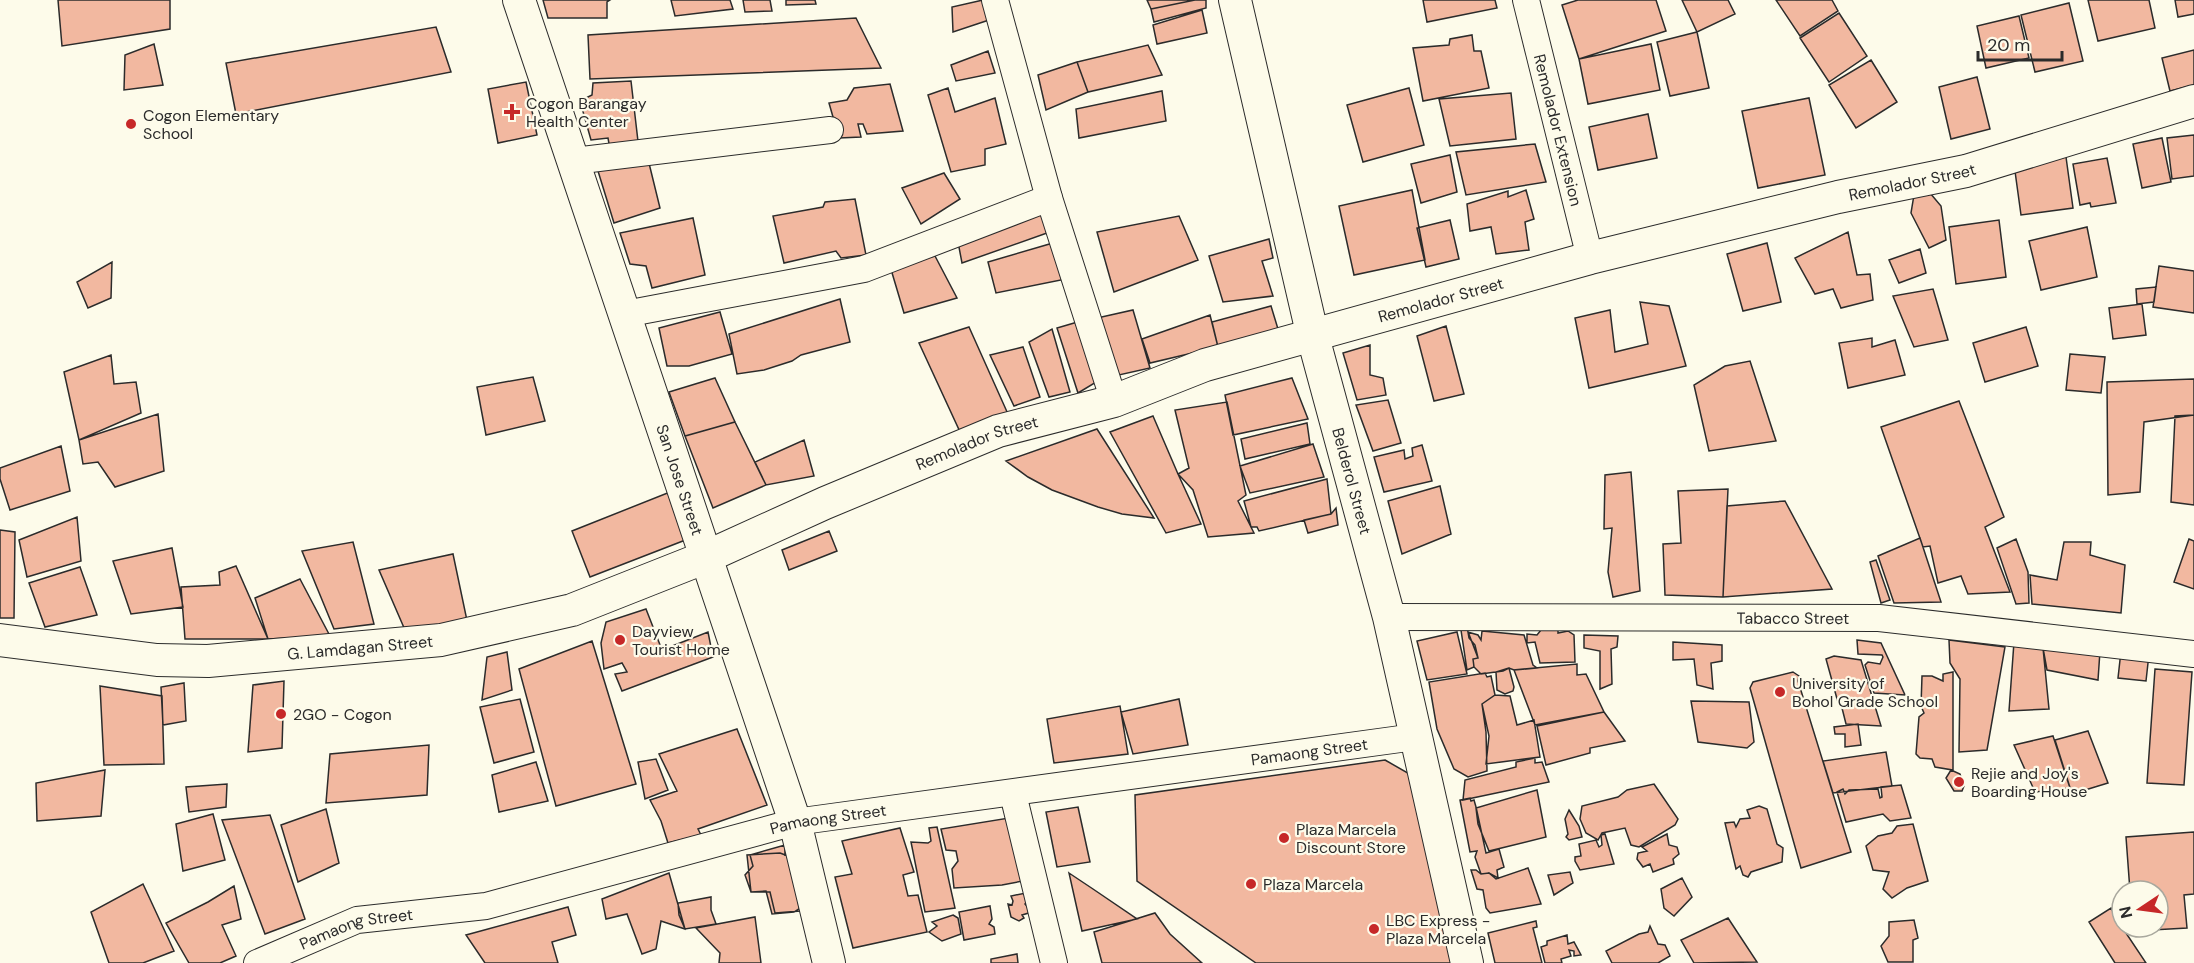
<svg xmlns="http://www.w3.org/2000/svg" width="2194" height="963" font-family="'DM Sans',sans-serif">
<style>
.building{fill:#f2b8a0;stroke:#2b2b2b;stroke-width:1.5}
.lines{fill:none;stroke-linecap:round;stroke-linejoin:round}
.minor-casing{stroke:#2b2b2b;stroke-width:28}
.tertiary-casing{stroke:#2b2b2b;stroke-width:34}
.minor{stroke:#fdfbea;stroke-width:26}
.tertiary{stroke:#fdfbea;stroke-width:32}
.poi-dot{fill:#c62828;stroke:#fdfbea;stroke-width:2}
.labels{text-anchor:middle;stroke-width:4.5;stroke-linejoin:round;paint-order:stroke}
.poi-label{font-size:16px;fill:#2b2b2b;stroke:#fdfbea;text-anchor:start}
.street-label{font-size:16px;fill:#2b2b2b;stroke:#fdfbea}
</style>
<rect width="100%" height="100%" fill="#fdfbea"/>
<path class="building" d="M58 0H170V29L62 46Z
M543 0H610L607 2V18H548Z
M671 0H730L733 9 675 16Z
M743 0H770L772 11 745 12Z
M786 0H815L816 4 786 5Z
M983 0 992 19 953 32 952 7Z
M1147 0H1195L1151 9Z
M1195 0H1206V8L1154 22 1151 9Z
M1423 0H1495L1497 8 1427 22Z
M1578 0H1656L1666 31 1579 59 1562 5Z
M1682 0H1728L1735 14 1697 32Z
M1776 0H1832L1838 11 1800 36Z
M2088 0H2149L2155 28 2098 41Z
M2175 0H2194V14L2178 17Z
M2069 3 2083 61 2035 72 2021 15Z
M1202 10 1207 33 1157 44 1153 25Z
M1839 13 1867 56 1829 82 1800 38Z
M2019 16 2029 58 1986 68 1977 26Z
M856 18 881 68 590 79 588 35Z
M436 27 451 72 236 114 226 63Z
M1697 32 1709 88 1670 96 1657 42Z
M1472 35 1474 51H1481L1489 88 1423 101 1413 48 1449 45 1450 39Z
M154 44 163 85 124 90 125 55Z
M1651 44 1660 90 1588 104 1579 59Z
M1148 45 1162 75 1088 92 1077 62Z
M2194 50V85L2170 91 2162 58Z
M988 51 995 73 956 81 951 65Z
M1871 60 1897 102 1856 128 1829 85Z
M1077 62 1088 92 1046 110 1038 75Z
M1977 77 1990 129 1951 139 1939 87Z
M631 81 639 150 610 149 608 138 591 140 580 101 592 95 593 83Z
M526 82 537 135 498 143 488 89Z
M890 84 903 131 867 134 863 124H858L861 137 839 138 829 103 847 100 854 88Z
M948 88 955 112 995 98 1006 144 985 149V165L951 172 928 95Z
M1409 88 1424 145 1363 162 1347 105Z
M1162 91 1166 121 1079 138 1076 109Z
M1511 93 1516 139 1450 146 1439 99Z
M1809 98 1825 175 1758 188 1742 111Z
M1648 114 1657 158 1598 170 1589 127Z
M2194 135V176L2172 179 2167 138Z
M2162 138 2171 182 2142 188 2133 144Z
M1535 144 1546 182 1466 195 1456 152Z
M647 155 660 208 614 223 598 171Z
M1450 155 1457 192 1421 203 1411 164Z
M2066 157 2073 208 2021 215 2014 164Z
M2107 158 2116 203 2091 207 2090 203 2080 205 2073 164Z
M944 173 960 199 921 224 902 188Z
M1412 190 1425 260 1354 275 1339 206Z
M1526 190 1534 219 1525 222 1529 250 1496 254 1491 227 1470 231 1467 204 1508 191V197Z
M1930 193 1941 206 1946 240 1929 248 1911 213 1914 195Z
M855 199 866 255 841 258 836 251 784 263 773 216 823 207 825 202Z
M1040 208 1047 233 962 263 958 242Z
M1179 216 1198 260 1114 292 1097 232Z
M693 218 705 275 652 288 646 266 630 264 620 233Z
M1450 220 1459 259 1426 267 1417 228Z
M1999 220 2006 277 1956 284 1949 227Z
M2087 227 2097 277 2041 290 2029 241Z
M1848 232 1857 275 1870 274 1873 300 1841 308 1833 289 1815 294 1795 258Z
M1269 239 1273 258 1262 261 1273 296 1223 302 1209 256Z
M1053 243 1066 279 996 293 988 262Z
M1767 243 1781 302 1743 311 1727 254Z
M1920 249 1926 273 1899 283 1889 260Z
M935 256 957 298 904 313 890 266Z
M112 262 111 298 88 308 77 282Z
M2159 266 2194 271V313L2153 307Z
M2156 287 2154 302 2137 304 2136 289Z
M1933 289 1948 340 1914 347 1893 296Z
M840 299 850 342 801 355 792 361 764 370 737 374 729 334Z
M1640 302 1669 306 1686 366 1589 388 1575 318 1610 310 1615 352 1648 344Z
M2142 304 2146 335 2113 339 2109 308Z
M1271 306 1278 329 1218 347 1212 322Z
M1133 310 1150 368 1119 375 1097 318Z
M720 312 732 354 689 366H667L659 328Z
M1210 315 1218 347 1150 363 1142 339Z
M1081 321 1098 381 1078 393 1057 328Z
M1446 326 1464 394 1434 401 1417 336Z
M969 327 1008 414 961 434 919 343Z
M2026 327 2038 366 1985 382 1973 343Z
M1052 329 1070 392 1049 397 1029 342Z
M1872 338V347L1895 340 1905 375 1848 388 1839 343Z
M1370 345V375L1383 378 1386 395 1357 400 1343 353Z
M1023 347 1040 397 1014 406 990 355Z
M2070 354 2105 357 2101 393 2066 390Z
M111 355 114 384 136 382 141 413 79 440 64 372Z
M1750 361 1776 441 1709 451 1694 385 1725 366Z
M533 377 545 421 486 435 477 387Z
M715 378 735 422 685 436 669 392Z
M1292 378 1308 419 1233 435 1225 395Z
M2194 379V415L2144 422 2140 492 2108 495 2107 382Z
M1388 400 1401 443 1373 451 1356 405Z
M1959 401 2004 517 1985 527 2010 592 1968 594 1961 576 1938 583 1930 546 1923 547 1881 427Z
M1227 402 1246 495 1238 501 1254 533 1208 537 1193 490 1178 474 1189 468 1175 410Z
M158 414 164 471 115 487 98 462 83 464 79 440Z
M2194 415V505L2171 502 2175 416Z
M1153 416 1178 474 1201 524 1166 533 1110 432Z
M735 422 766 485 713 508 685 436Z
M1307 423 1310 444 1245 459 1241 439Z
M1097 429 1154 518 1122 514 1098 507 1052 490 1028 477 1006 461Z
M804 440 814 476 766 485 755 462Z
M1313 444 1324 477 1250 493 1240 466Z
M1422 445 1432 481 1384 492 1374 457 1404 450 1405 459 1413 456 1412 448Z
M61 446 70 491 10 510 0 479V468Z
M1631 472 1640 591 1613 597 1608 572 1612 528 1604 529 1605 475Z
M1327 479 1331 514 1259 531 1257 527H1251L1244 501Z
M1440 486 1451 534 1402 554 1388 501Z
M1728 489 1723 597 1665 595 1663 544 1681 543 1678 491Z
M670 492 688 539 590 577 572 531Z
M1785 501 1832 589 1723 597 1727 506Z
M1336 508 1338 525 1308 533 1304 520 1331 514Z
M77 517 81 561 27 577 19 540Z
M0 530 15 532 14 618H0Z
M829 531 837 551 789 570 782 550Z
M1920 538 1941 602 1894 603 1878 556Z
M2016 539 2028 572 2029 603 2016 604 1997 548Z
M2189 539 2194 541V589L2174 582Z
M353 542 374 624 334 629 302 551Z
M2064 542H2091L2090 555 2125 565 2121 613 2032 604 2030 575 2057 580Z
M172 548 183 607 131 614 113 561Z
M453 554 469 630 408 637 379 570Z
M1876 560 1890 600 1881 603 1870 562Z
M236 566 268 639H185L181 587 220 585 219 572Z
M80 567 97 615 45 627 29 583Z
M300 579 330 636 268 639 255 598Z
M646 609 662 650 708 632 713 657 622 691 615 674 627 672 622 663 604 669 601 643 606 622Z
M1467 629 1478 658 1473 659 1474 667 1467 670 1461 630Z
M1541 630H1558V633L1568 631 1574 635 1575 662 1540 663 1535 642 1527 643V634L1537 635Z
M1482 631 1524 635 1533 665 1537 668 1514 670 1509 668 1503 671 1481 674 1474 667 1473 659 1478 658 1475 645 1469 638 1468 632 1478 635 1481 640Z
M1457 632 1467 674 1427 680 1417 641Z
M1584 635 1618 636 1617 647 1611 649 1612 684 1600 689V651L1584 648Z
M1857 640 1881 643 1905 695 1874 693 1865 665 1868 662 1880 664 1883 657 1882 655 1858 654Z
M1949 640 2005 647 1987 750 1959 752 1960 679 1950 663Z
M592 641 636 784 556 806 519 669Z
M1673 642 1722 645V661L1711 663 1713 689 1697 685 1694 659 1673 660Z
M2014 642 2043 648 2049 709 2009 711Z
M2043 648 2100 651 2098 680 2047 670Z
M2121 651 2149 654 2146 681 2118 678Z
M507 652 512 690 482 700 487 657Z
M1834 656 1861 660 1881 726 1846 724 1842 708 1850 706 1849 703 1839 706 1826 659Z
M1577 664V675L1586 674 1604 712 1535 725 1514 670Z
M1509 668 1514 687 1513 691 1505 694 1497 690 1496 672Z
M2155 669 2192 672 2184 785 2147 783Z
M1793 672 1799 676 1798 681 1851 852 1801 868 1750 688 1753 682Z
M1953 672V770L1935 767 1932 759 1920 758 1916 754 1919 717 1924 713 1921 706 1922 676H1932L1943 681V674Z
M1485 673 1487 677 1491 676 1495 695 1482 704 1486 732 1487 771 1468 777 1454 769 1437 729 1429 682Z
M284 681 282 748 248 752 253 685Z
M184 683 186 721 163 725 161 687Z
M100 686 162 696 164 764 104 765Z
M1495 695 1510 696 1517 725 1534 720 1540 757 1486 764 1489 736 1482 704Z
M520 699 534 752 494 763 480 707Z
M1179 699 1188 745 1133 754 1121 712Z
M1691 701 1749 702 1754 742 1747 748 1698 742Z
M1120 706 1128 754 1054 763 1047 719Z
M1604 712 1625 741 1590 748V753L1546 765 1537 726Z
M1858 724 1861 745 1845 747V734H1835L1834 727Z
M737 729 767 805 698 829 701 835 668 843 661 821 650 800 677 791 659 754Z
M2088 731 2108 783 2072 794 2055 740Z
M2053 736 2070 788 2035 792 2014 745Z
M429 745 427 795 326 803 330 754Z
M1886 752 1892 786 1833 793 1823 761Z
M1535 758V763L1542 762 1549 782 1463 800 1465 780 1516 767V762Z
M656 759 668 790 645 799 638 762Z
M1385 760 1420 780 1458 963H1256L1137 881 1135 795Z
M536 762 548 801 499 812 492 775Z
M105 770 101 816 37 821 36 783Z
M1951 770 1960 774 1964 786 1962 791H1954L1946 778Z
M227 784 226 807 189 812 186 787Z
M1654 784 1678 819 1675 825 1639 847 1631 845 1625 828 1602 833 1598 840 1586 833 1580 819 1582 806 1618 797 1627 790Z
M1901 785 1911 818 1890 821 1883 814 1846 822 1837 792 1843 789 1845 794 1849 790 1878 789 1880 798 1882 797 1881 787Z
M1537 790 1546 837 1489 851 1478 824 1476 808Z
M1470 798 1471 801 1474 800 1476 807 1486 853 1499 849 1504 867 1497 870 1498 878 1489 873 1481 874 1475 857 1477 851 1470 852 1460 800Z
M1759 806 1767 809 1777 844 1783 848 1782 862 1751 872 1748 877 1743 875 1740 866 1736 869 1725 823 1734 822 1736 827 1740 819 1750 818 1747 810Z
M1078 807 1090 862 1057 867 1046 812Z
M326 809 339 863 298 882 281 825Z
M1569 810 1579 826 1582 837 1569 840 1566 837 1568 834 1565 819Z
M213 814 225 860 183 871 176 824Z
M270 815 305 919 265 934 222 820Z
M1015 817 1028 880 1002 885 954 888 952 869 958 861 956 851 946 850 941 829Z
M1913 824 1928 881 1907 888 1892 898 1883 889 1889 872 1873 870 1866 846 1878 836 1892 833 1897 826Z
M937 827 955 908 925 912 911 842 928 843 931 841 929 828Z
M900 828 914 872 903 875 908 896 918 895 927 932 853 948 835 877 852 874 842 841Z
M2194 832V894L2184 895 2187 928 2152 930V927H2158V891H2130L2126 837Z
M1605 834 1614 864 1580 870 1575 861V857L1581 856 1579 844 1596 840 1599 847 1602 845 1601 835Z
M1667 834 1669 845 1677 847 1679 854 1673 859 1674 864 1653 872 1650 864 1643 867 1637 859 1638 853 1647 851 1642 847Z
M785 845V855L789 854 800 911 775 913 770 892H751L745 875 753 866 750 855Z
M780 853 788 856 800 908 794 912 772 914 766 891 751 892 747 855Z
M1528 868 1541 904 1490 913 1486 908 1483 890 1477 889 1471 870H1476L1481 874 1489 873 1496 879Z
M1570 872 1573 883 1554 895 1548 875Z
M669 873 685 929 661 921 656 949 642 954 627 914 606 919 602 899Z
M1069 873 1093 889 1137 919 1082 931Z
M1682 878 1692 897 1674 916 1664 908 1661 889Z
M143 884 174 951 143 963H109L91 912Z
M234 886 241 919 222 925 236 956 220 963H189L166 923 208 902Z
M1026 893 1030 898 1025 904 1032 912 1022 915 1024 918 1019 921 1011 917 1008 904 1012 905 1013 901 1011 896Z
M711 897V910L716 924 685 929 679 915 678 903Z
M990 906 992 919 989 924 994 927 995 934 964 940 959 912Z
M568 907 576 935 552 942 558 963H485L466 935Z
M2111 908 2122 927 2146 963H2115L2089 922Z
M1155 913 1170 934 1202 963H1102L1094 932Z
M953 915 958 918 961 934 942 941 929 932 937 926 932 922Z
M755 917 761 963H719L720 953 696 928Z
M1728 918 1757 962 1694 963 1681 940Z
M1914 920 1918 938 1913 940V962H1888L1881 946 1889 936V922Z
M1536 921 1537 927 1533 928 1542 963H1495L1488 933Z
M1650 926 1658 944 1665 945 1670 956 1658 963H1612L1606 951 1639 934 1648 932Z
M1567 935 1568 944 1574 942 1581 955 1574 956V951L1569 950 1571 956 1561 959 1562 963H1545L1541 947 1547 945V941Z
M1017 954 1018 963H991V959Z"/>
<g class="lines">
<g class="minor-casing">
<g id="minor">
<path d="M995 0 1049 198 1114 401"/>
<path id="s1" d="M1526 0 1590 258"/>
<path d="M574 161 830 130"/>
<path d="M625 314 864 269 1049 198"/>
<path id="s2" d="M1389 617 1879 618 2194 654"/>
<path d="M1013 794 1054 963"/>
<path id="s3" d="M257 963 357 920 486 906 795 822 1415 737"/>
</g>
</g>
<g class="tertiary-casing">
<g id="tertiary">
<path id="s4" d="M519 0 795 822 829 963"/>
<path id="s5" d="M1235 0 1313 337 1389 617 1467 963"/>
<path id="s6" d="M0 640 157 660 208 661 441 640 572 610 706 557 825 503 998 431 1114 401 1205 365 1590 258 1838 197 1966 171 2194 101"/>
</g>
</g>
<use href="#minor" class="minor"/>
<use href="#tertiary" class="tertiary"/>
</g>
<g class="poi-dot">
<path d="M509 103h6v6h6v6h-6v6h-6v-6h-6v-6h6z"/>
<circle cx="131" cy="124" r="6"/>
<circle cx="620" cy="640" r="6"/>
<circle cx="1780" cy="692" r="6"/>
<circle cx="281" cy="714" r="6"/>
<circle cx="1959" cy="782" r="6"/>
<circle cx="1284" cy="838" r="6"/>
<circle cx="1251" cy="884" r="6"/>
<circle cx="1374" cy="929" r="6"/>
</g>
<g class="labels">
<g class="poi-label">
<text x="526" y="109">Cogon Barangay<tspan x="526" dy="18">Health Center</tspan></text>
<text x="143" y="121">Cogon Elementary<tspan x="143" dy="18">School</tspan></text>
<text x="632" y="637">Dayview<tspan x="632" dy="18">Tourist Home</tspan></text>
<text x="1792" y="689">University of<tspan x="1792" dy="18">Bohol Grade School</tspan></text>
<text x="293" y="720">2GO - Cogon</text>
<text x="1971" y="779">Rejie and Joy's<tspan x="1971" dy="18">Boarding House</tspan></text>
<text x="1296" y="835">Plaza Marcela<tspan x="1296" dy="18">Discount Store</tspan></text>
<text x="1263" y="890">Plaza Marcela</text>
<text x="1386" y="926">LBC Express -<tspan x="1386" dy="18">Plaza Marcela</tspan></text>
</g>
<g class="street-label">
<text dy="6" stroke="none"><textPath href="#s1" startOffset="134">Remolador Extension</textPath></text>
<text dy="6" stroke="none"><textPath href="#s6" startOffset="1988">Remolador Street</textPath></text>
<text dy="6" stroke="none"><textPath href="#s6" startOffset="1502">Remolador Street</textPath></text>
<text dy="6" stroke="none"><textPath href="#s6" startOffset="1016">Remolador Street</textPath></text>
<text dy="6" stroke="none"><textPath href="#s4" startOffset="506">San Jose Street</textPath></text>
<text dy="6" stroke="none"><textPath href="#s5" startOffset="495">Belderol Street</textPath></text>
<text dy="6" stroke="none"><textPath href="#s2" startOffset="404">Tabacco Street</textPath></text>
<text dy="6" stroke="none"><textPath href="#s6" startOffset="362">G. Lamdagan Street</textPath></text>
<text dy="6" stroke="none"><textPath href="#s3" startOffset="1078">Pamaong Street</textPath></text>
<text dy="6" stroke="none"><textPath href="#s3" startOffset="592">Pamaong Street</textPath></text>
<text dy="6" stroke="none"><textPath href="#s3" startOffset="106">Pamaong Street</textPath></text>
</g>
</g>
<g transform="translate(2140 909) rotate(257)"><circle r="28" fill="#fdfbea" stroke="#a9a89e" stroke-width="1.5"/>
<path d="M0-4.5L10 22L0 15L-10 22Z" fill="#c62828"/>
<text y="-9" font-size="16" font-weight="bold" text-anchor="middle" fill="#2b2b2b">N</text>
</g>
<path d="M1978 51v9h84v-9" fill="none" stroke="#2b2b2b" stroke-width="3"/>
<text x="1987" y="51" font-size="18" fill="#2b2b2b" stroke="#fdfbea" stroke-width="4.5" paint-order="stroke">20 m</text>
</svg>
